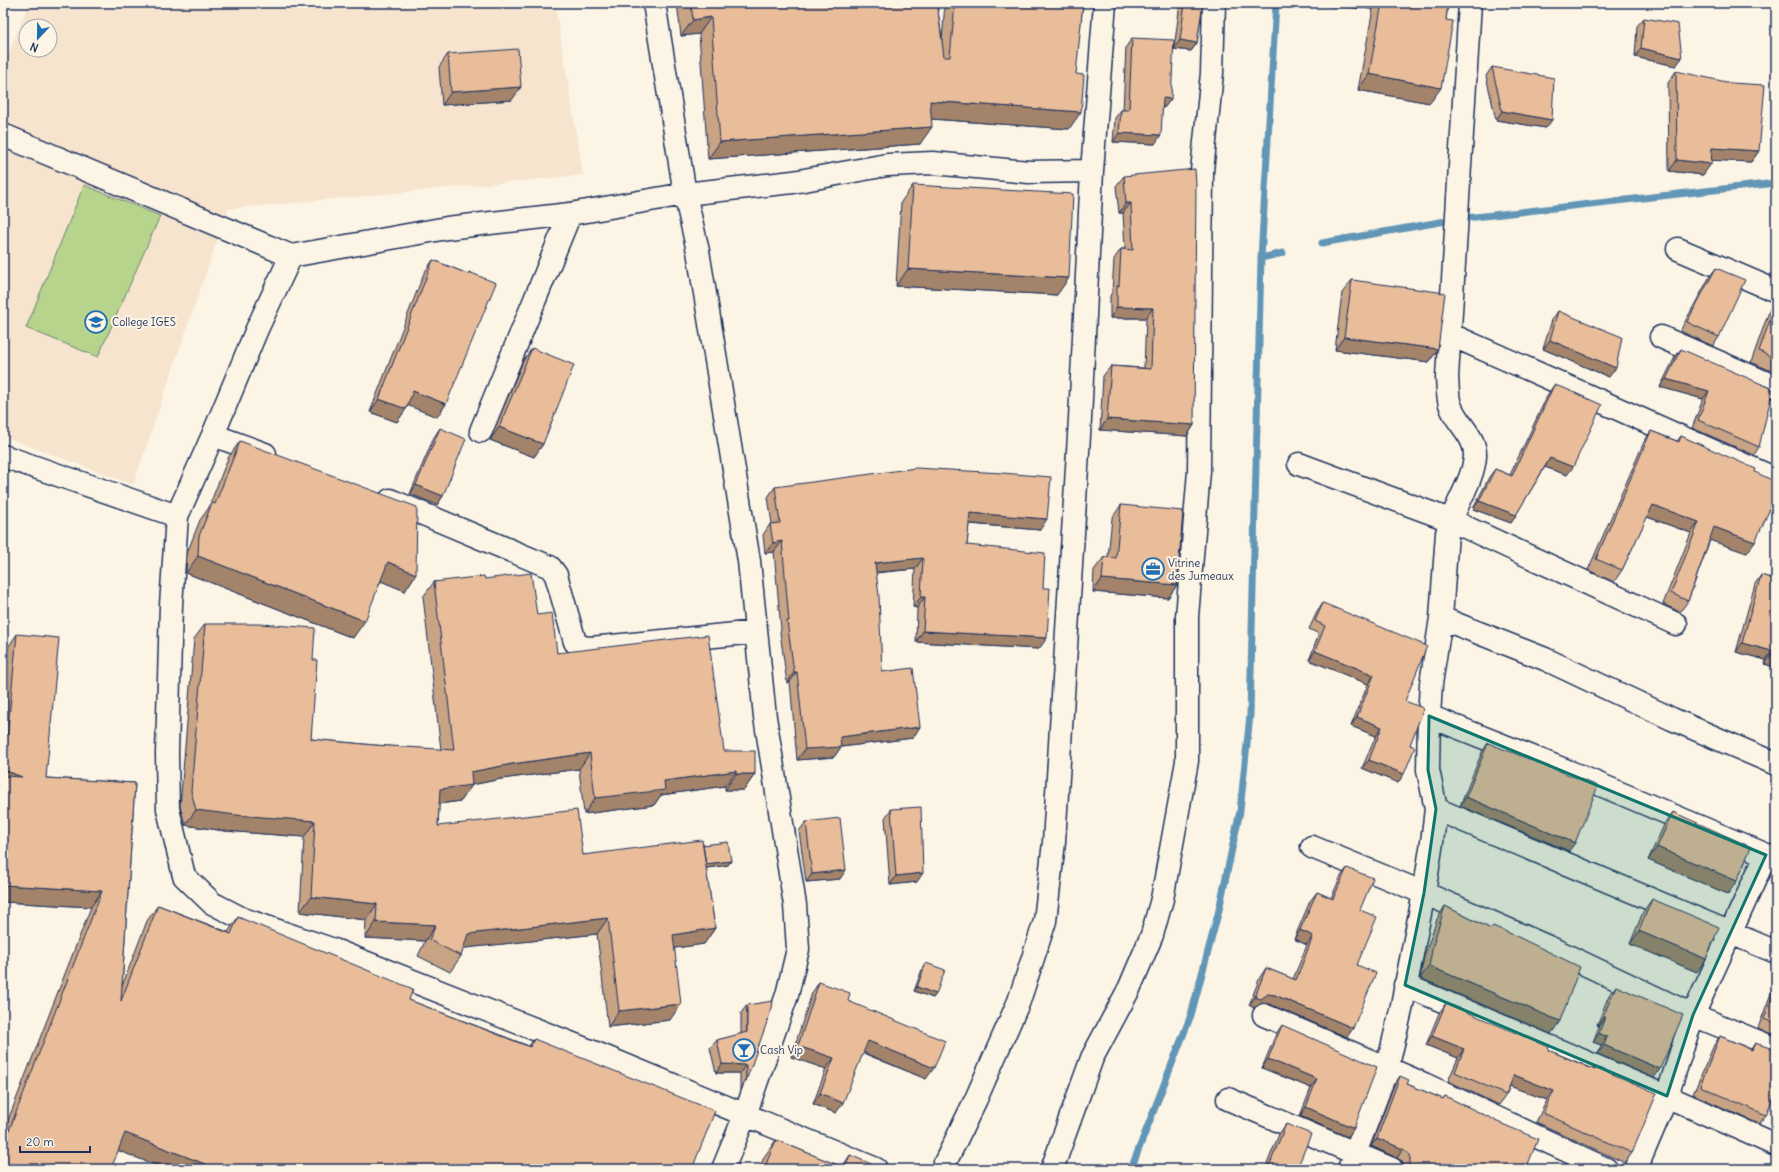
<svg xmlns="http://www.w3.org/2000/svg" width="1779" height="1172" font-family="Delius,sans-serif">
<style>
.built{fill:#f6e4ce;fill-rule:evenodd}
.pitch{fill:#b7d48c;stroke:#698275}
.lines{fill:none;stroke-linecap:round;stroke-linejoin:round}
.stream{stroke:#6296b7;stroke-width:7}
.minor-casing{stroke:#1b2f5e;stroke-width:25}
.minor{stroke:#fcf5e5;stroke-width:22}
.wall{fill:#c8a384;stroke:#1b2f5e}
.shaded-wall{fill:#a3846b;stroke:#1b2f5e}
.building{fill:#e9bd99;stroke:#1b2f5e}
.marked{fill:#0f766e;fill-opacity:0.2;stroke:#0f766e;stroke-width:3;stroke-linejoin:round}
.labels{text-anchor:middle;stroke-width:4;stroke-linejoin:round;paint-order:stroke}
.poi-label{font-size:11px;fill:#1b2f5e;stroke:#fcf5e5;text-anchor:start}
</style>
<rect width="100%" height="100%" fill="#fcf5e5"/>
<filter id="ink" filterUnits="userSpaceOnUse"><feTurbulence type="fractalNoise" baseFrequency=".025" numOctaves="2"/><feDisplacementMap in="SourceGraphic" scale="8" xChannelSelector="R" yChannelSelector="G"/><feConvolveMatrix kernelMatrix="1 2 1 2 8 2 1 2 1" color-interpolation-filters="sRGB"/></filter>
<g filter="url(#ink)">
<path class="built" d="M29 3H555L583 175 228 209 133 485 3 436V67ZM26 26H50V50H26Z"/>
<path class="pitch" d="M84 185 160 216 98 357 26 328Z"/>
<g class="lines">
<path class="stream" d="M1322 243 1457 219 1776 183
M1261 258 1283 253
M1131 1169 1191 1015 1219 910 1240 811 1250 715 1261 258 1276 3"/>
<g class="minor-casing">
<path id="minor" d="M654 3 685 194 698 251 749 561 765 717 795 905 798 949 787 995 745 1115 723 1169
M3 135 291 256 447 228 570 214 685 194 793 182 887 165 933 163 1029 172 1092 171
M1678 249 1776 291
M291 256 257 329 213 435 177 516 171 605 167 753 168 809 184 876 212 903 243 919 334 950 603 1056 876 1169
M1449 334 1776 479
M1661 337 1776 387
M481 431 570 214
M213 435 265 454
M3 456 177 516
M1299 464 1450 520 1676 624
M390 500 550 567 556 575 575 642 582 647 591 648 756 632
M1441 618 1545 659 1672 719 1776 764
M1429 716 1570 772 1776 859
M1436 809 1776 952
M1312 847 1424 893 1553 949 1686 1012 1776 1049
M1405 985 1675 1100 1776 1145
M1264 1015 1424 1084 1606 1169
M1228 1099 1392 1169
M942 1169 976 1099 1019 1001 1045 921 1054 842 1080 419 1092 171 1105 3
M1052 1169 1092 1058 1129 989 1152 935 1162 899 1187 761V617L1199 471 1202 171 1212 73 1214 3
M1349 1169 1387 1069 1401 1010 1424 893 1432 842 1436 809 1428 770 1429 716 1431 684 1441 618 1447 533C1453 508 1474 480 1475 456 1476 436 1457 424 1451 407 1447 399 1448 386 1447 377L1470 3
M1636 1169 1667 1096 1693 1015 1766 855"/>
</g>
<use href="#minor" class="minor"/>
</g>
<path class="wall" d="M677 3H937L942 40 945 3H1083L1069 129 931 119 920 144 708 159 699 34 681 36Z
M1180 3H1203L1197 43 1191 51 1174 49Z
M1330 3H1448L1446 20 1430 103 1358 90 1373 9 1329 6Z
M1644 18 1676 66 1635 57 1637 26Z
M1132 38 1165 107H1163L1155 144 1113 142 1115 118 1121 110H1123L1126 47Z
M448 54 512 100 442 105 439 67Z
M1492 67 1546 128 1496 120 1486 76Z
M1676 71 1759 151 1751 162 1711 160 1703 175 1669 171 1668 83Z
M1124 176 1194 425 1187 436 1100 430 1103 376 1111 366 1144 368 1146 318H1110V296L1112 292 1114 259 1121 249H1125L1123 213H1119L1116 186Z
M913 185 1057 295 896 286 901 202Z
M433 260 468 274 469 272 446 404 437 417 408 405 406 409 397 422 370 412 424 273Z
M1716 268 1719 337 1713 346 1680 331 1710 276Z
M1352 280 1438 349 1429 362 1335 350 1342 293Z
M1776 297V373L1751 362 1772 303Z
M1558 311 1609 377 1543 349 1552 320Z
M532 348 543 444 534 457 490 440 523 361Z
M1681 349 1759 447 1754 455 1692 428 1703 399 1660 387 1675 357Z
M1554 385 1567 475 1545 467 1511 523 1473 509 1489 477 1495 469 1510 475 1548 394Z
M440 428 443 496 437 505 410 494 434 437Z
M1651 431 1677 441 1681 436 1755 472V542L1747 553 1710 540 1688 601 1680 612 1663 604 1691 533 1647 517 1622 570 1614 582 1588 570 1644 442Z
M240 441 416 574 405 591 381 581 353 638 186 573 187 553 200 520 208 509 228 458Z
M775 487 1040 530 969 524 967 545 1039 649 916 642 917 608 913 607 915 569 876 573 882 672 913 738 841 747 834 757 797 760 790 682 787 683 780 632 781 629 774 552 765 553 763 535 770 524H772L768 497Z
M1121 505 1177 585 1168 598 1093 592 1094 570 1104 557H1108L1112 518Z
M1761 575 1776 580V668L1765 664 1766 660 1736 652 1755 584Z
M485 579 537 615 557 653 724 751 755 774 744 790H725V786L661 795 654 805 584 814 579 769 501 779 472 785 461 801 439 804 438 826 583 855 703 845 731 861 728 865 706 868 715 928 704 944 674 948 670 1020 608 1027 597 934 463 948 461 956 450 972 418 956 425 941 365 938 366 920 300 912 304 837 225 831 185 825 180 806 194 639 205 624 313 660 311 739 374 745 441 750 423 597 434 582Z
M1323 603 1405 701 1410 745 1398 783 1362 768 1376 736 1351 726 1368 684 1309 660 1319 634 1309 629 1317 612Z
M17 634 46 778 135 783 122 986 147 921 158 905 228 932 238 917 409 1000 529 1046 534 1039 692 1169H166L118 1150 3 1169V1133L91 907 3 902V682L6 650Z
M1488 743 1569 851 1460 806 1482 752Z
M891 809 917 882 890 885 885 818Z
M1673 812 1728 894 1648 860 1664 825Z
M806 822 840 879 806 882 799 831Z
M1347 868 1360 910 1357 965 1353 1028 1347 1037 1269 1004 1262 1003 1254 1008 1249 1005 1260 977 1266 968 1293 979 1307 945 1294 939 1310 901 1317 892 1331 898 1341 876Z
M1652 899 1697 972 1630 944 1643 912Z
M1445 906 1491 929 1493 926 1551 1034 1420 978 1424 957 1437 919Z
M926 963 936 994 933 998 914 991 923 967Z
M1776 980V1036L1758 1028Z
M819 982 848 1001 926 1079 863 1053 836 1113 813 1104 826 1069 791 1057 812 993Z
M1616 986 1654 1078 1598 1054 1601 1045 1593 1042 1599 1026 1597 1025 1609 995Z
M1446 1003 1548 1050 1594 1069 1596 1067 1632 1153 1625 1163 1536 1122 1547 1100 1510 1086 1506 1095 1499 1105 1448 1081 1458 1058 1426 1045 1439 1013Z
M747 1005 746 1081 740 1090V1073H716L710 1048 717 1040 741 1034V1013Z
M1282 1025 1354 1128 1348 1137 1300 1116 1311 1088 1262 1068 1276 1034Z
M1720 1036 1751 1049 1755 1043 1766 1115 1759 1124 1693 1094 1714 1045Z
M1400 1076 1407 1084 1443 1099 1445 1096 1495 1121 1526 1169H1404V1167L1402 1161 1397 1158 1371 1146 1394 1085Z
M1286 1124 1297 1169H1265L1279 1134Z
M776 1140 842 1167 850 1155 877 1169H759L764 1157Z"/>
<path class="shaded-wall" d="M1331 3H1377L1373 9 1329 6Z
M711 17 699 34 681 36 693 20Z
M1180 40 1197 43 1191 51 1174 49Z
M1641 48 1682 58 1676 66 1635 57Z
M1369 74 1441 88 1430 103 1358 90Z
M521 87 512 100 442 105 451 92Z
M1163 98 1171 99 1165 107H1157Z
M930 101 1081 112 1069 129 918 118Z
M1502 111 1552 120 1546 128 1496 120Z
M932 127 920 144 708 159 720 142Z
M1119 133 1161 135 1155 144 1113 142Z
M1712 148 1759 151 1751 162 1704 160Z
M1677 160 1711 164 1703 175 1669 171Z
M1126 203H1131L1123 213H1119Z
M908 269 1069 278 1057 295 896 286Z
M1117 307 1153 308 1146 318H1110Z
M1344 337 1438 349 1429 362 1335 350Z
M1550 340 1616 368 1609 377 1543 349Z
M1666 379 1709 391 1703 399 1660 387Z
M413 391 446 404 437 417 404 404Z
M379 399 406 409 397 422 370 412Z
M1107 419 1194 425 1187 436 1100 430Z
M499 427 543 444 534 457 490 440Z
M1550 458 1573 467 1567 475 1545 467Z
M416 485 443 496 437 505 410 494Z
M1479 501 1516 515 1511 523 1473 509Z
M1653 505 1699 522 1691 533 1645 516Z
M970 513 1047 519 1040 530 962 523Z
M1714 527 1755 542 1747 553 1706 539Z
M782 541 774 552 765 553 773 543Z
M198 556 365 621 353 638 186 573Z
M923 558 915 569 868 573 875 563Z
M388 562 416 574 405 591 376 579Z
M1102 579 1177 585 1168 598 1093 592Z
M921 597H925L917 608 913 607Z
M923 631 1047 638 1039 649 916 642Z
M1742 643 1772 651 1766 660 1736 652Z
M1315 651 1374 675 1368 684 1309 660Z
M1771 655 1776 657V668L1765 664Z
M794 672H797L790 682 787 683Z
M1357 717 1382 727 1376 736 1351 726Z
M920 727 913 738 841 747 834 757 797 760 805 749 840 737Z
M590 753 579 769 501 779 471 785H472L461 801 429 805 440 789 471 772 512 764Z
M1369 760 1404 774 1398 783 1362 768Z
M4 770 22 777 3 790V772Z
M736 771 725 786 661 795 654 805 584 814 595 798 664 781Z
M736 774H755L744 790H725Z
M1466 797 1575 843 1569 851 1460 806Z
M196 810 315 821 304 837 225 831 185 825Z
M1657 847 1737 881 1728 894 1648 860Z
M731 861 728 865 701 869 704 864Z
M846 870 840 879 806 882 812 874Z
M923 873 917 882 890 885 896 876Z
M3 885 102 891 91 907 3 902Z
M311 897 377 904 366 920 300 912Z
M608 918 597 934 457 949 468 934Z
M376 922 436 925 425 941 365 938Z
M715 928 704 944 662 950 673 935Z
M1300 930 1313 936 1307 945 1294 939Z
M1639 931 1706 959 1697 972 1630 944Z
M1429 966 1560 1021 1551 1034 1420 978Z
M917 987 936 994 933 998 914 991Z
M1268 994 1275 995 1353 1028 1347 1037 1269 1004 1262 1003 1254 1008 1249 1005 1255 997Z
M681 1004 670 1020 608 1027 619 1011Z
M1603 1017H1605L1599 1026 1597 1025Z
M1599 1033 1607 1037 1601 1045 1593 1042Z
M1432 1036 1464 1049 1458 1058 1426 1045Z
M868 1041 934 1068 926 1079 860 1051Z
M1604 1045 1660 1069 1654 1078 1598 1054Z
M798 1046 834 1058 826 1069 791 1057Z
M1268 1059 1317 1079 1311 1088 1262 1068Z
M722 1064 746 1065 740 1073H716Z
M1514 1075 1554 1091 1547 1100 1507 1085Z
M820 1093 843 1103 836 1113 813 1104Z
M1306 1107 1354 1128 1348 1137 1300 1116Z
M125 1133 218 1169H166L114 1149Z
M1377 1138 1403 1149 1397 1158 1371 1146Z"/>
<path class="building" d="M691 3H937L944 57H950L955 3H1083L1076 74 1084 75 1081 112 930 101 932 127 720 142 711 17 693 20Z
M1185 3H1203L1197 43 1180 40Z
M1382 3H1448L1446 20 1453 21 1441 88 1369 74Z
M1644 18 1678 24 1682 58 1641 48Z
M1132 38 1174 40 1171 99 1163 98 1161 135 1119 133 1121 110H1129Z
M518 49 521 87 451 92 448 54Z
M1492 67 1554 78 1552 120 1502 111Z
M1676 71 1731 83 1765 85 1759 151 1712 148 1711 164 1677 160Z
M1195 169 1196 185 1194 425 1107 419 1111 366 1151 369 1153 308 1117 307V286H1119L1121 249 1133 250 1131 203H1126L1124 176Z
M913 185 1073 194 1069 278 908 269Z
M433 260 468 274 469 272 496 283 446 404 413 391 406 409 379 399Z
M1716 268 1745 280 1719 337 1687 322Z
M1352 280 1445 293 1438 349 1344 337Z
M1776 303V359L1759 351Z
M1558 311 1622 337 1616 368 1550 340Z
M532 348 574 365 543 444 499 427Z
M1681 349 1773 389 1759 447 1698 420 1709 391 1666 379Z
M1554 385 1564 388 1602 405 1573 467 1550 458 1516 515 1479 501 1495 469 1512 476Z
M440 428 466 439 443 496 416 485Z
M1651 431 1679 442 1681 436 1690 440 1756 469 1755 472 1776 482V495L1755 542 1714 527 1688 601 1671 593 1699 522 1653 505 1622 570 1596 559Z
M240 441 417 507 416 574 388 562 365 621 198 556 199 536 212 503 215 504Z
M916 468 1002 473 1051 477 1047 519 970 513 967 545 1045 553 1043 588H1050L1047 638 923 631 925 597H921L923 558 875 563 879 596 882 672 913 668 920 727 840 737 841 747 805 749 797 672H794L787 621H789L782 541 773 543 770 524 780 523 775 487Z
M3 480 7 482 3 493Z
M1121 505 1183 511 1177 585 1102 579 1104 557 1116 558Z
M531 573 537 615 552 613 557 653 708 635 724 751H755V774H736V771L664 781 665 790 595 798 590 753 512 764 471 772 472 785 440 789 438 826 577 810 583 855 702 840 715 928 673 935 681 1004 619 1011 608 918 468 934 461 956 429 940 436 925 376 922 377 904 311 897 315 821 236 815 196 810 191 791 205 624H260L315 628 313 660H317L311 739 374 745 454 750 434 582 484 576 485 579Z
M1761 575 1776 580V657L1771 655 1772 651 1742 643Z
M1323 603 1427 646 1405 701 1423 708 1422 713 1410 745 1415 747 1404 774 1369 760 1382 727 1357 717 1374 675 1315 651 1325 626 1315 621Z
M17 634 59 638 46 778 135 783 121 1001 158 905 231 934 238 917 413 989 409 1000 530 1047 534 1039 715 1111 692 1169H218L125 1133 111 1169H3V1146L102 891 3 885V776L22 777 4 770Z
M1488 743 1598 786 1575 843 1466 797Z
M921 807 923 873 896 876 891 809Z
M1673 812 1751 847 1737 881 1657 847Z
M840 818 846 870 812 874 806 822Z
M728 842 731 861 706 864 703 845Z
M1347 868 1373 878 1360 910 1377 917 1357 965 1376 973 1353 1028 1275 995 1268 994 1261 999 1255 997 1266 968 1296 980 1313 936 1300 930 1317 892 1333 899Z
M1652 899 1719 927 1706 959 1639 931Z
M1445 906 1491 929 1493 926 1516 936 1580 967 1560 1021 1429 966 1433 945Z
M926 963 945 970 936 994 917 987Z
M819 982 850 993 848 1001 945 1041 934 1068 868 1041 843 1103 820 1093 834 1058 798 1046Z
M1616 986 1683 1015 1660 1069 1604 1045 1607 1037 1599 1033 1605 1017H1603Z
M1776 987V1024L1764 1019Z
M773 1001 772 1008 746 1081V1065L722 1064 717 1040 747 1032V1005Z
M1446 1003 1549 1047 1548 1050 1595 1070 1596 1067 1657 1093 1632 1153 1543 1113 1554 1091 1514 1075 1506 1095 1455 1072 1464 1049 1432 1036Z
M1282 1025 1377 1067 1354 1128 1306 1107 1317 1079 1268 1059Z
M1720 1036 1752 1050 1755 1043 1776 1050V1090L1766 1115 1700 1086Z
M1400 1076 1409 1080 1407 1084 1443 1099 1445 1096 1495 1120V1121L1538 1139 1526 1169H1406L1410 1165V1158L1408 1153 1403 1149 1377 1138Z
M1286 1124 1311 1134 1297 1169H1268Z
M776 1140 845 1168 850 1155 878 1167 877 1169H764Z
M1382 1167 1388 1169H1381Z"/>
</g>
<path class="marked" d="M1429 716 1766 855 1693 1015 1667 1096 1405 985 1424 893 1436 809 1428 770Z"/>
<defs>
<g id="school-ring" transform="scale(1.15)"><circle r="9.5" fill="#fcf5e5" stroke="#1f6fb2" stroke-width="1.5"/><path d="M0-5L7-2L0 1L-7-2ZM-4 1L0 2.5L4 1V4Q0 6-4 4Z" fill="#1f6fb2"/></g>
<g id="office-ring" transform="scale(1.15)"><circle r="9.5" fill="#fcf5e5" stroke="#1f6fb2" stroke-width="1.5"/><path d="M-6-3h4V-5.5h4V-3h4V5H-6ZM-1-4.5V-3h2v-1.5ZM-6 0V1H6V0Z" fill="#1f6fb2"/></g>
<g id="bar-ring" transform="scale(1.15)"><circle r="9.5" fill="#fcf5e5" stroke="#1f6fb2" stroke-width="1.5"/><path d="M-6-5H6L.8 .8V4.5H3.5V6h-7V4.5H-.8V.8Z" fill="#1f6fb2"/></g>
</defs>
<g fill-rule="evenodd">
<use href="#school-ring" x="96" y="322"/>
<use href="#office-ring" x="1153" y="569"/>
<use href="#bar-ring" x="744" y="1050"/>
</g>
<g class="labels">
<g class="poi-label">
<text x="112" y="326">College IGES</text>
<text x="1168" y="567">Vitrine<tspan x="1168" dy="13">des Jumeaux</tspan></text>
<text x="760" y="1054">Cash Vip</text>
</g>
</g>
<rect width="1779" height="1172" fill="none" stroke="#fcf5e5" stroke-width="16"/>
<rect x="8" y="8" width="1763" height="1156" fill="none" stroke="#1b2f5e" stroke-width="1.5" filter="url(#ink)"/>
<g transform="translate(38 38) rotate(202)"><circle r="19" fill="#fcf5e5" stroke="#a2a6af"/>
<path d="M0-3L7 15L0 10L-7 15Z" fill="#1f6fb2"/>
<text y="-6" font-size="11" font-weight="bold" text-anchor="middle" fill="#1b2f5e">N</text>
</g>
<path d="M20 1146v6h70v-6" fill="none" stroke="#1b2f5e" stroke-width="2"/>
<text x="26" y="1146" font-size="12" fill="#1b2f5e" stroke="#fcf5e5" stroke-width="3" paint-order="stroke">20 m</text>
</svg>
